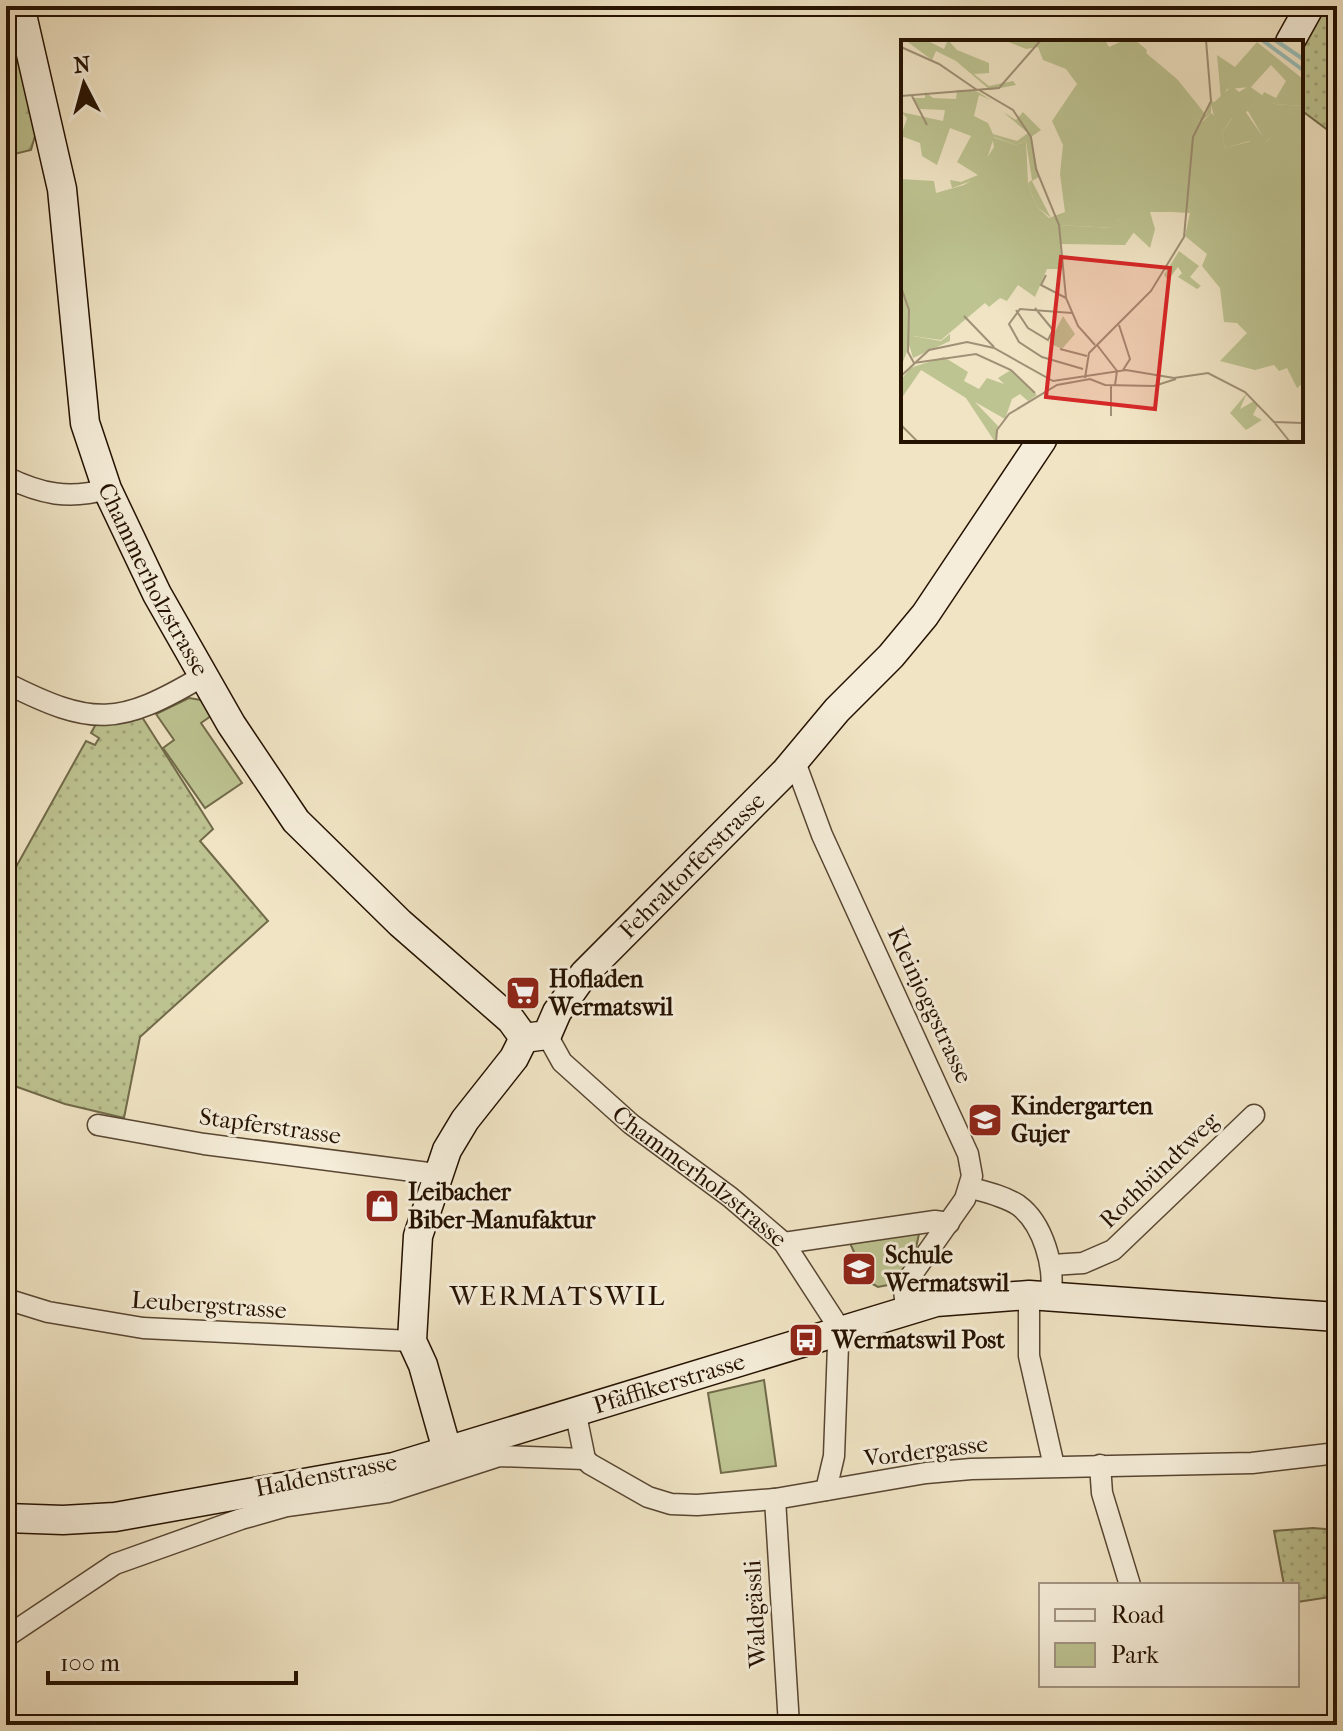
<svg xmlns="http://www.w3.org/2000/svg" width="1343" height="1731" viewBox="0 0 1343 1731" font-family="'IM FELL French Canon',serif">
	<style>
		.grass { fill: url(#grass-dots); stroke: #716a49; stroke-width: 2 }
		.forest { fill: url(#forest-firs); stroke: #716a49; stroke-width: 2 }
		.green { fill: #bdc391; stroke: #716a49; stroke-width: 2 }
		.lines { fill: none; stroke-linecap: round; stroke-linejoin: round }
		.street-casing { stroke: #584632; stroke-width: 23 }
		.secondary-casing { stroke: #251201; stroke-width: 31 }
		.street { stroke: #f5edd9; stroke-width: 20 }
		.secondary { stroke: #f5edd9; stroke-width: 28 }
		.labels { text-anchor: middle; dominant-baseline: central; stroke-width: 6; stroke-linejoin: round; paint-order: stroke }
		.street-label { font-size: 24px; fill: #251201; stroke: #f5edd9 }
		.poi-label { font-size: 24px; font-weight: bold; fill: #251201; stroke: #f5edd9; text-anchor: start }
		.quarter-label { font-size: 28px; letter-spacing: 2px; fill: #251201; stroke: #f5edd9 }
		.inset-river { fill: none; stroke: #9bbeb8; stroke-width: 4 }
		.inset-road { fill: none; stroke: #9f9076; stroke-width: 2 }
		.view { fill: #d62828; fill-opacity: 0.15; stroke: #d62828; stroke-width: 4 }
		.inset-edge { fill: none; stroke: #251201; stroke-width: 4 }
	</style>
	<defs>
		<pattern id="grass-dots" width="8" height="8" patternUnits="userSpaceOnUse" patternTransform="scale(2)"><rect width="8" height="8" fill="#bdc391"/><path d="M2 2h.1M6 6h.1" fill="none" stroke="#a2a67b" stroke-width="1.8" stroke-linecap="round"/></pattern>
		<pattern id="forest-firs" width="22" height="20" patternUnits="userSpaceOnUse" patternTransform="scale(2)"><rect width="22" height="20" fill="#bdc391"/><path d="M5 1l3.5 6h-7zM16 11l3.5 6h-7z" fill="#a2a67b"/></pattern>
	</defs>
	<rect width="100%" height="100%" fill="#f0e4c4"/>
	<filter id="stains"><feTurbulence type="fractalNoise" baseFrequency=".0025" numOctaves="4"/><feColorMatrix values="0 0 0 0 .2 0 0 0 0 .09 0 0 0 0 .02 0 0 0 .5 -.17"/></filter>
	<radialGradient id="worn" r=".72"><stop offset=".6" stop-color="#630" stop-opacity="0"/><stop offset="1" stop-color="#630" stop-opacity=".3"/></radialGradient>
	<g class="grass">
		<polygon points="1317,6 1337,6 1337,70 1328,82 1337,88 1337,137 1301,110 1301,42"/>
		<polygon points="142,717 213,829 200,841 268,921 140,1037 124,1118 65,1104 6,1083 6,984 13,940 6,911 6,885 86,741 95,745 99,738 91,733 96,724"/>
		<polygon points="1313,1528 1337,1530 1337,1596 1297,1602 1297,1585 1284,1585 1274,1531"/>
	</g>
	<polygon class="forest" points="6,6 20,6 43,107 31,150 6,156"/>
	<g class="green">
		<polygon points="189,698 201,700 211,716 201,723 242,783 205,808 163,748 174,740 156,714"/>
		<polygon points="916,1229 919,1234 914,1257 893,1284 878,1287 867,1281 849,1241"/>
		<polygon points="764,1380 776,1466 721,1473 708,1393"/>
	</g>
	<g class="lines">
		<g class="street-casing">
			<g id="street">
				<path d="M 6,477 C 41,494 69,500 107,489"/>
				<path d="M 6,683 C 93,727 119,726 203,676"/>
				<polyline points="795,762 822,835 968,1154 972,1176 965,1199 908,1280 904,1290 906,1308"/>
				<path id="s1" d="M 547,1035 L 562,1062 L 631,1124 L 730,1197 L 784,1243 L 834,1320 L 838,1345 L 834,1456 L 826,1490"/>
				<polyline points="98,1125 204,1144 436,1174"/>
				<path d="M 971,1188 C 986,1192 1004,1196 1018,1205 C 1043,1223 1056,1268 1050,1297"/>
				<polyline points="784,1243 935,1221 949,1223"/>
				<polyline points="1052,1265 1083,1263 1113,1250 1254,1115"/>
				<polyline points="1029,1295 1029,1356 1054,1466"/>
				<polyline points="6,1299 48,1312 143,1328 412,1341"/>
				<polyline points="575,1410 585,1459 590,1464 648,1497 671,1504 697,1505 775,1499 926,1473 971,1469 1252,1463 1337,1453"/>
				<polyline points="1100,1465 1102,1493 1130,1585"/>
				<polyline points="775,1499 789,1725"/>
				<polyline points="6,1637 115,1564 241,1519 287,1506 388,1492 499,1456 585,1459"/>
			</g>
		</g>
		<g class="secondary-casing">
			<g id="secondary">
				<path id="s2" d="M 20,6 L 62,189 L 85,423 L 107,489 L 157,594 L 231,724 L 296,821 L 400,923 L 511,1020 L 524,1038"/>
				<polyline points="1290,42 1310,6"/>
				<path id="s3" d="M 524,1038 L 547,1035 L 557,1012 L 584,974 L 786,771 L 837,710 L 891,656 L 925,615 L 1042,440"/>
				<polyline points="447,1450 423,1365 412,1341 418,1236 447,1150 465,1120 514,1058 524,1038"/>
				<path id="s4" d="M 6,1518 L 63,1520 L 115,1517 L 394,1467 L 936,1302 L 1029,1295 L 1337,1317"/>
			</g>
		</g>
		<use href="#street" class="street"/>
		<use href="#secondary" class="secondary"/>
	</g>
	<defs>
		<g id="supermarket-square" transform="scale(1.8)"><rect x="-9" y="-9" width="18" height="18" rx="4" fill="#8f2418" stroke="#f5edd9"/><path d="M-6-5.5h2.5l.6 2H6L4.5 2H-2.5L-4.4-4H-6ZM-1.5 3.2a1.3 1.3 0 1 0 .1 0ZM3 3.2a1.3 1.3 0 1 0 .1 0Z" fill="#fff"/></g>
		<g id="school-square" transform="scale(1.8)"><rect x="-9" y="-9" width="18" height="18" rx="4" fill="#8f2418" stroke="#f5edd9"/><path d="M0-5L7-2L0 1L-7-2ZM-4 1L0 2.5L4 1V4Q0 6-4 4Z" fill="#fff"/></g>
		<g id="shop-square" transform="scale(1.8)"><rect x="-9" y="-9" width="18" height="18" rx="4" fill="#8f2418" stroke="#f5edd9"/><path d="M-5-2.5h2.3a2.7 3.5 0 0 1 5.4 0H5L5.5 6h-11ZM-1.5-2.5h3a1.5 2.3 0 0 0-3 0Z" fill="#fff"/></g>
		<g id="bus-square" transform="scale(1.8)"><rect x="-9" y="-9" width="18" height="18" rx="4" fill="#8f2418" stroke="#f5edd9"/><path d="M-5-6H5V4H4V6H2V4H-2V6H-4V4H-5ZM-3.5-4V0h7V-4ZM-3.5 1.2v1.5H-2V1.2ZM2 1.2v1.5H3.5V1.2Z" fill="#fff"/></g>
	</defs>
	<g fill-rule="evenodd">
		<use href="#supermarket-square" x="523" y="993"/>
		<use href="#school-square" x="985" y="1120"/>
		<use href="#shop-square" x="382" y="1206"/>
		<use href="#school-square" x="859" y="1269"/>
		<use href="#bus-square" x="806" y="1340"/>
	</g>
	<g class="labels">
		<g class="street-label">
			<text stroke="none"><textPath href="#s2" startOffset="594">Chammerholzstrasse</textPath></text>
			<text stroke="none"><textPath href="#s3" startOffset="248">Fehraltorferstrasse</textPath></text>
			<text transform="translate(930 1005) rotate(65)">Kleinjoggstrasse</text>
			<text transform="translate(270 1126) rotate(8)">Stapferstrasse</text>
			<text transform="translate(1159 1170) rotate(-44)">Rothbündtweg</text>
			<text stroke="none"><textPath href="#s1" startOffset="210">Chammerholzstrasse</textPath></text>
			<text transform="translate(209 1305) rotate(4)">Leubergstrasse</text>
			<text stroke="none"><textPath href="#s4" startOffset="680">Pfäffikerstrasse</textPath></text>
			<text transform="translate(926 1451) rotate(-7)">Vordergasse</text>
			<text transform="translate(326 1475) rotate(-11)">Haldenstrasse</text>
			<text transform="translate(755 1614) rotate(-93)">Waldgässli</text>
		</g>
		<g class="poi-label">
			<text x="549" y="979">Hofladen<tspan x="549" dy="28">Wermatswil</tspan></text>
			<text x="1011" y="1106">Kindergarten<tspan x="1011" dy="28">Gujer</tspan></text>
			<text x="408" y="1192">Leibacher<tspan x="408" dy="28">Biber-Manufaktur</tspan></text>
			<text x="885" y="1255">Schule<tspan x="885" dy="28">Wermatswil</tspan></text>
			<text x="832" y="1340">Wermatswil Post</text>
		</g>
		<g class="quarter-label">
			<text x="558" y="1295">WERMATSWIL</text>
		</g>
	</g>
	<g transform="translate(901 40)">
		<rect width="402" height="402" fill="#f0e4c4"/>
		<path d="M 4,0 L 25,0 L 43,9 L 47,0 L 56,10 L 88,23 L 88,33 L 73,34 L 88,46 L 112,41 L 115,45 L 89,50 L 55,21 L 35,11 L 31,20 ZM 223,0 L 234,0 L 246,10 L 245,13 L 276,39 L 305,75 L 310,61 L 317,64 L 310,65 L 310,73 L 300,82 L 273,65 L 283,52 ZM 356,2 L 402,39 L 402,66 L 374,64 L 361,56 L 363,52 L 375,58 L 385,41 L 370,25 L 350,47 L 326,49 L 320,59 L 316,15 L 334,27 ZM 56,50 L 75,51 L 90,60 L 78,55 L 73,76 L 87,83 L 92,94 L 116,101 L 127,93 L 102,72 L 115,80 L 122,72 L 140,90 L 130,97 L 138,137 L 131,141 L 150,178 L 135,166 L 127,143 L 131,140 L 125,101 L 115,105 L 93,97 L 85,122 L 91,129 L 81,137 L 51,148 L 49,140 L 60,142 L 77,135 L 56,122 L 70,96 L 49,88 L 36,125 L 21,116 L 19,103 L 0,96 L 6,78 L 0,72 L 42,81 L 44,70 L 19,69 L 12,58 L 24,58 L 24,52 L 32,58 L 55,59 ZM 344,71 L 362,97 L 370,97 L 363,104 L 348,101 L 324,108 L 321,93 L 334,74 ZM 218,179 L 233,192 L 224,205 L 160,204 L 158,185 L 211,188 ZM 278,211 L 298,226 L 289,237 L 300,246 L 296,249 L 277,237 L 281,233 L 277,227 L 267,240 L 263,235 ZM 162,276 L 174,294 L 161,309 L 148,303 ZM 49,294 L 49,301 L 12,318 L 7,301 L 12,296 L 40,301 ZM 43,317 L 67,332 L 63,341 L 78,349 L 86,338 L 103,344 L 97,338 L 110,330 L 136,355 L 127,361 L 119,354 L 111,359 L 104,379 L 74,362 L 98,387 L 94,402 L 65,358 L 20,330 L 0,359 L 0,340 L 9,328 ZM 346,353 L 339,369 L 353,361 L 357,365 L 352,375 L 361,380 L 345,390 L 329,373 Z" fill="#bdc391"/>
		<path d="M 103,0 L 204,0 L 208,7 L 223,0 L 274,41 L 284,53 L 274,65 L 300,82 L 313,76 L 310,65 L 331,46 L 338,52 L 348,46 L 374,64 L 402,66 L 402,343 L 396,348 L 386,328 L 378,331 L 373,325 L 354,330 L 319,321 L 346,293 L 336,283 L 323,282 L 319,248 L 301,226 L 306,214 L 284,196 L 289,173 L 271,172 L 249,172 L 254,189 L 249,208 L 218,179 L 212,188 L 158,185 L 161,229 L 146,229 L 134,257 L 117,245 L 106,261 L 99,258 L 88,267 L 84,263 L 40,300 L 12,296 L 0,327 L 0,139 L 33,141 L 35,153 L 63,145 L 90,129 L 84,121 L 93,107 L 91,97 L 115,105 L 125,101 L 127,143 L 135,166 L 148,178 L 164,172 L 159,134 L 162,105 L 151,81 L 176,44 L 165,29 L 142,20 L 137,7 L 125,9 ZM 347,71 L 362,97 L 370,97 L 364,103 L 358,99 L 324,108 L 321,93 L 330,79 Z" fill="#bdc391" fill-rule="evenodd"/>
		<path d="M 310,73 L 317,79 L 312,111 L 305,123 L 295,124 L 296,88 Z" fill="#bdc391"/>
		<path class="inset-river" d="M 361,0 L 402,30M 374,0 L 402,19"/>
		<path class="inset-road" d="M 0,7 L 38,24 L 76,50M 78,50 L 112,70 L 130,97 L 135,129 L 158,185 L 165,258 L 177,286 L 194,305M 0,56 L 98,48 L 140,0M 11,56 L 26,85M 145,235 L 140,245 L 165,258M 0,247 L 8,270 L 7,312 L 13,323 L 75,314 L 110,330 L 134,353M 115,270 L 127,288 L 147,300 L 152,290 L 134,268M 171,273 L 119,269 L 108,284 L 118,302 L 141,317 L 182,329M 63,276 L 93,307M 218,285 L 229,319 L 222,330M 196,305 L 216,331 L 214,345M 159,309 L 186,316M 0,336 L 28,310 L 66,302 L 93,308 L 152,341 L 225,330 L 273,338 L 307,333 L 344,352 L 373,382 L 402,383M 184,338 L 188,313 L 250,251 L 283,197 L 292,97 L 310,61 L 305,0M 210,345 L 210,376M 373,382 L 389,402M 0,385 L 17,402M 95,402 L 96,390 L 108,374 L 156,345 L 189,339 L 204,345 L 253,346 L 275,339"/>
		<path class="view" d="M 160,217 L 269,228 L 254,369 L 145,357 Z"/>
		<rect width="402" height="402" class="inset-edge"/>
	</g>
	<rect width="1343" height="1731" fill="none" stroke="#f0e4c4" stroke-width="32"/>
	<rect x="8" y="8" width="1327" height="1715" fill="none" stroke="#251201" stroke-width="4"/>
	<rect x="16" y="16" width="1311" height="1699" fill="none" stroke="#251201" stroke-width="2"/>
	<rect x="1039" y="1583" width="260" height="104" fill="#f5edd9" stroke="#a29583" stroke-width="2"/>
	<rect x="1055" y="1609" width="40" height="12" fill="#f5edd9" stroke="#a29583" stroke-width="2"/>
	<text x="1111" y="1623" font-size="24" fill="#251201">Road</text>
	<rect x="1055" y="1643" width="40" height="24" fill="#bdc391" stroke="#a29583" stroke-width="2"/>
	<text x="1111" y="1663" font-size="24" fill="#251201">Park</text>
	<g transform="translate(84 84) rotate(354)" stroke="#f5edd9" stroke-width="6" paint-order="stroke">
	<path d="M0-6L14 30L0 20L-14 30Z" fill="#251201"/>
	<text y="-12" font-size="22" font-weight="bold" text-anchor="middle" fill="#251201">N</text>
	</g>
	<path d="M48 1671v12h248v-12" fill="none" stroke="#251201" stroke-width="4"/>
	<text x="60" y="1671" font-size="24" fill="#251201" stroke="#f5edd9" stroke-width="6" paint-order="stroke">100 m</text>
	<rect width="100%" height="100%" filter="url(#stains)"/>
	<rect width="100%" height="100%" fill="url(#worn)"/>
</svg>
